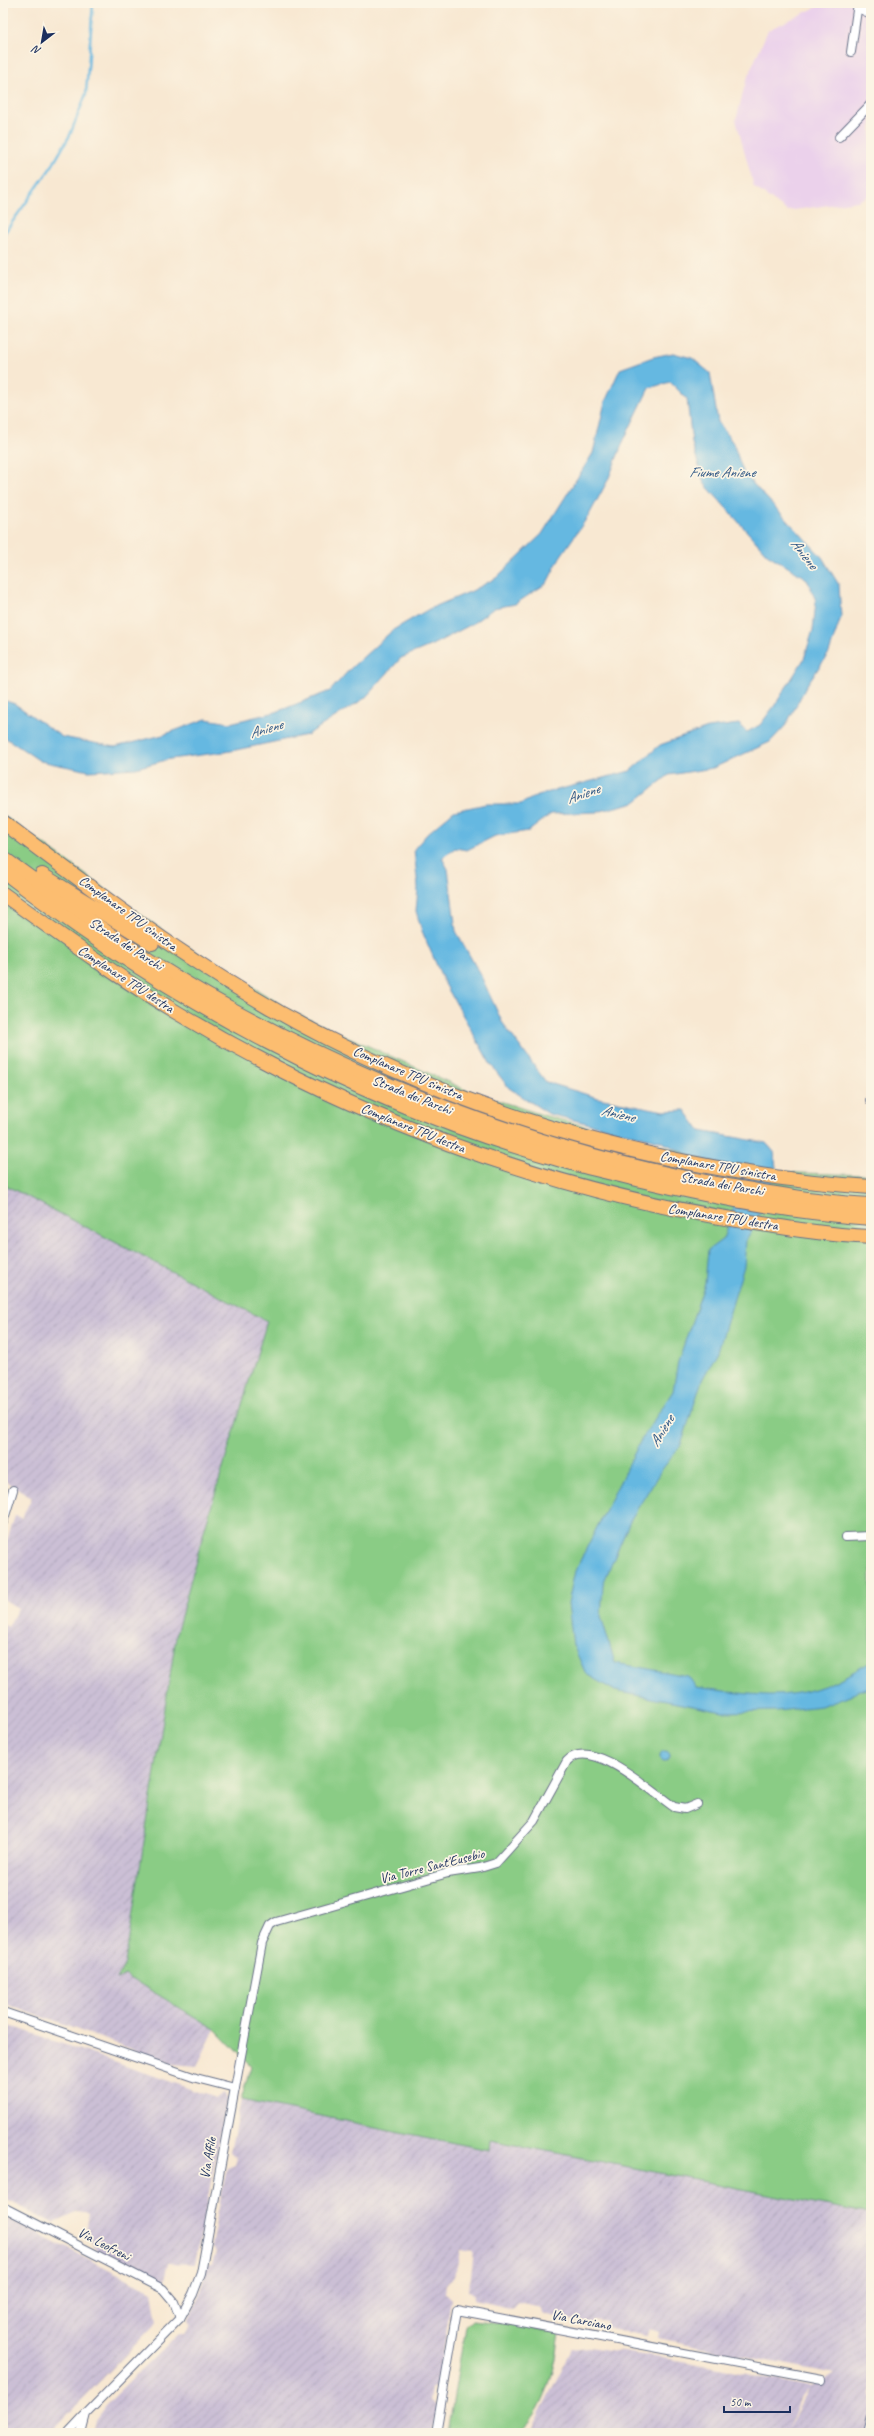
<svg xmlns="http://www.w3.org/2000/svg" width="874" height="2436" viewBox="0 0 874 2436" font-family="Caveat,sans-serif">
	<style>
		.built { fill: #ebd1eb }
		.industrial { fill: url(#industrial-furrows) }
		.grass { fill: #8acc85; stroke: #527e72 }
		.water { fill: #65b8e1; stroke: #4074a0 }
		.lines { fill: none; stroke-linecap: round; stroke-linejoin: round }
		.stream { stroke: #65b8e1; stroke-width: 2.5 }
		.street-casing { stroke: #687087; stroke-width: 10 }
		.highway-casing { stroke: #687087; stroke-width: 16 }
		.street { stroke: #fff; stroke-width: 8 }
		.highway { stroke: #fcbd6f; stroke-width: 14 }
		.labels { text-anchor: middle; dominant-baseline: central; stroke-width: 3.5; stroke-linejoin: round; paint-order: stroke }
		.street-label { font-size: 14px; fill: #1b2f5e; stroke: #fcf5e5 }
		.water-label { font-size: 15px; font-style: italic; fill: #315885; stroke: #fcf5e5 }
	</style>
	<defs>
		<pattern id="industrial-furrows" width="10" height="10" patternUnits="userSpaceOnUse"><rect width="10" height="10" fill="#cbbfd5"/><path d="M-1 1l2-2M0 10L10 0M9 11l2-2" fill="none" stroke="#aea4b9"/></pattern>
	</defs>
	<rect width="100%" height="100%" fill="#fcf5e5"/>
	<filter id="ink" filterUnits="userSpaceOnUse"><feTurbulence type="fractalNoise" baseFrequency=".025" numOctaves="2"/><feDisplacementMap in="SourceGraphic" scale="8" xChannelSelector="R" yChannelSelector="G"/><feConvolveMatrix kernelMatrix="1 2 1 2 8 2 1 2 1" color-interpolation-filters="sRGB"/></filter>
	<filter id="wash" filterUnits="userSpaceOnUse"><feTurbulence type="fractalNoise" baseFrequency=".012" numOctaves="4" result="noise"/><feDisplacementMap in="SourceGraphic" scale="16" xChannelSelector="R" yChannelSelector="G"/><feGaussianBlur stdDeviation="0.9" result="paint"/><feColorMatrix in="noise" values="0 0 0 0 0 0 0 0 0 0 0 0 0 0 0 0 0 1.4 0 .05"/><feComposite in="paint" operator="in"/></filter>
	<g filter="url(#wash)">
		<rect width="100%" height="100%" fill="#f8e8d2"/>
		<polygon class="built" points="825,3 871,3 871,194 858,201 787,211 754,187 736,120 746,81 768,30"/>
		<g class="industrial">
			<polygon points="3,1180 267,1321 204,1531 177,1631 125,1963 117,1979 125,1975 215,2029 197,2066 173,2064 3,2003 3,1624 8,1627 18,1608 3,1599 3,1553 15,1516 22,1518 32,1497 3,1480"/>
			<polygon points="3,2023 216,2098 224,2093 227,2099 195,2264 168,2263 163,2284 96,2250 86,2232 89,2214 79,2212 53,2223 3,2198"/>
			<polygon points="241,2100 488,2150 490,2140 871,2214 871,2433 786,2433 808,2390 801,2398 786,2433 528,2433 531,2430 572,2349 589,2347 688,2362 810,2387 835,2374 658,2339 659,2331 650,2328 647,2336 605,2328 606,2322 594,2320 592,2324 542,2314 541,2308 519,2303 514,2309 475,2300 476,2294 468,2292 473,2252 460,2250 455,2277 446,2284 445,2293 451,2299 438,2387 431,2388 429,2401 438,2408 433,2433 92,2433 95,2420 106,2405 178,2334 185,2334 191,2324 189,2319 199,2296 207,2265 212,2265 216,2252 211,2246 227,2168 235,2165 237,2157 230,2152"/>
			<polygon points="3,2216 152,2291 157,2322 50,2433 3,2433"/>
		</g>
		<g class="grass">
			<polygon points="3,815 169,935 293,1012 468,1091 546,1116 728,1164 797,1173 871,1175 871,2214 490,2140 489,2150 241,2100 251,2066 215,2029 125,1975 117,1979 125,1963 177,1631 204,1531 267,1321 3,1184"/>
			<path d="M 472,2320 L 511,2324 L 560,2334 C 555,2368 546,2411 518,2433 L 448,2433 L 465,2327 Z"/>
		</g>
		<g class="water">
			<path d="M 673,353 L 692,358 L 710,373 L 718,422 L 733,443 L 744,474 L 822,557 L 839,585 L 841,617 L 829,653 L 808,683 L 786,725 L 770,742 L 713,768 L 669,775 L 635,802 L 597,812 L 551,814 L 529,831 L 495,836 L 467,850 L 455,848 L 442,858 L 448,869 L 456,931 L 481,976 L 502,1022 L 546,1082 L 598,1098 L 664,1111 L 685,1110 L 700,1131 L 766,1143 L 774,1152 L 776,1168 L 756,1223 L 746,1240 L 744,1266 L 718,1351 L 702,1380 L 681,1445 L 660,1472 L 631,1519 L 603,1584 L 601,1616 L 615,1663 L 688,1676 L 696,1687 C 739,1693 782,1702 824,1686 C 840,1680 856,1670 871,1662 L 871,1687 L 821,1706 L 777,1711 L 723,1712 L 615,1691 L 586,1674 L 573,1645 L 568,1603 L 575,1571 L 641,1440 L 673,1391 L 678,1362 L 705,1283 L 708,1250 L 723,1239 L 746,1172 L 689,1155 L 660,1141 L 549,1114 L 509,1088 L 491,1065 L 444,982 L 422,931 L 416,911 L 418,888 L 414,849 L 428,833 L 454,811 L 486,804 L 521,804 L 538,795 L 630,771 L 660,745 L 708,728 L 739,724 L 747,732 L 760,725 L 775,705 L 804,659 L 813,630 L 816,601 L 807,579 L 767,554 L 704,483 L 692,443 L 687,399 L 670,382 L 649,388 L 623,442 L 608,480 L 589,515 L 560,557 L 547,583 L 515,604 L 494,608 L 472,624 L 432,645 L 401,658 L 365,698 L 307,735 L 231,751 L 170,759 L 136,768 L 89,771 L 40,761 L 3,736 L 3,700 L 15,704 L 62,737 L 115,747 L 163,735 L 206,719 L 230,723 L 276,712 L 330,691 L 351,668 L 393,630 L 429,609 L 472,591 L 496,578 L 542,534 L 593,453 L 605,402 L 620,369 L 653,357 Z"/>
			<circle cx="665" cy="1756" r="5"/>
		</g>
		<g class="lines">
			<polyline class="stream" points="3,235 52,166 70,135 86,94 93,3"/>
		</g>
	</g>
	<g filter="url(#ink)">
		<g class="lines">
			<g class="street-casing">
				<g id="street">
					<polyline points="858,8 871,14"/>
					<polyline points="851,52 858,3"/>
					<polyline points="839,137 871,104"/>
					<polyline points="870,1100 871,1100"/>
					<polyline points="3,1522 13,1490"/>
					<polyline points="846,1537 871,1536"/>
					<polyline points="3,2012 196,2078 235,2088 201,2273 193,2294 180,2318 86,2414 81,2433"/>
					<path d="M 235,2088 L 262,1943 L 270,1926 L 276,1922 L 448,1873 L 480,1868 L 496,1863 L 534,1821 L 567,1761 C 592,1736 651,1791 674,1807 L 685,1809 L 697,1804"/>
					<polyline points="3,2207 163,2289 174,2302 180,2318"/>
					<polyline points="68,2433 84,2416"/>
					<polyline points="436,2433 457,2310 822,2379"/>
					<polyline points="867,2433 871,2417"/>
				</g>
			</g>
			<g class="highway-casing">
				<g id="highway">
					<path d="M 3,822 C 84,883 164,944 251,996 C 436,1107 656,1172 871,1187"/>
					<path d="M 3,858 C 77,912 152,967 233,1010 C 392,1096 560,1158 739,1188 C 783,1195 827,1203 871,1205"/>
					<path d="M 3,871 C 168,999 357,1102 558,1159 C 585,1167 613,1173 641,1180 C 716,1198 794,1212 871,1218"/>
					<polyline points="42,875 152,943"/>
					<path d="M 3,894 C 60,935 116,976 176,1012 C 349,1116 544,1190 744,1221 C 786,1228 828,1235 871,1237"/>
				</g>
			</g>
			<use href="#street" class="street"/>
			<use href="#highway" class="highway"/>
		</g>
	</g>
	<g class="labels">
		<g class="street-label">
			<text transform="translate(128 913) rotate(36)">Complanare TPU sinistra</text>
			<text transform="translate(126 944) rotate(33)">Strada dei Parchi</text>
			<text transform="translate(126 979) rotate(33)">Complanare TPU destra</text>
			<text transform="translate(408 1073) rotate(23)">Complanare TPU sinistra</text>
			<text transform="translate(412 1095) rotate(22)">Strada dei Parchi</text>
			<text transform="translate(413 1128) rotate(22)">Complanare TPU destra</text>
			<text transform="translate(718 1166) rotate(10)">Complanare TPU sinistra</text>
			<text transform="translate(722 1184) rotate(10)">Strada dei Parchi</text>
			<text transform="translate(723 1217) rotate(9)">Complanare TPU destra</text>
			<text transform="translate(432 1866) rotate(-14)">Via Torre Sant'Eusebio</text>
			<text transform="translate(208 2158) rotate(-80)">Via Affile</text>
			<text transform="translate(104 2244) rotate(27)">Via Leofreni</text>
			<text transform="translate(581 2320) rotate(11)">Via Carciano</text>
		</g>
		<g class="water-label">
			<text x="722" y="472">Fiume Aniene</text>
			<text transform="translate(804 554) rotate(52)">Aniene</text>
			<text transform="translate(266 729) rotate(-16)">Aniene</text>
			<text transform="translate(583 794) rotate(-19)">Aniene</text>
			<text transform="translate(618 1114) rotate(13)">Aniene</text>
			<text transform="translate(662 1431) rotate(-59)">Aniene</text>
		</g>
	</g>
	<rect width="874" height="2436" fill="none" stroke="#fcf5e5" stroke-width="16"/>
	<g transform="translate(42 42) rotate(211)" stroke="#fcf5e5" stroke-width="3" paint-order="stroke">
	<path d="M0-3L7 15L0 10L-7 15Z" fill="#1b2f5e"/>
	<text y="-6" font-size="11" font-weight="bold" text-anchor="middle" fill="#1b2f5e">N</text>
	</g>
	<path d="M724 2406v6h66v-6" fill="none" stroke="#1b2f5e" stroke-width="2"/>
	<text x="730" y="2406" font-size="12" fill="#1b2f5e" stroke="#fcf5e5" stroke-width="3" paint-order="stroke">50 m</text>
</svg>
